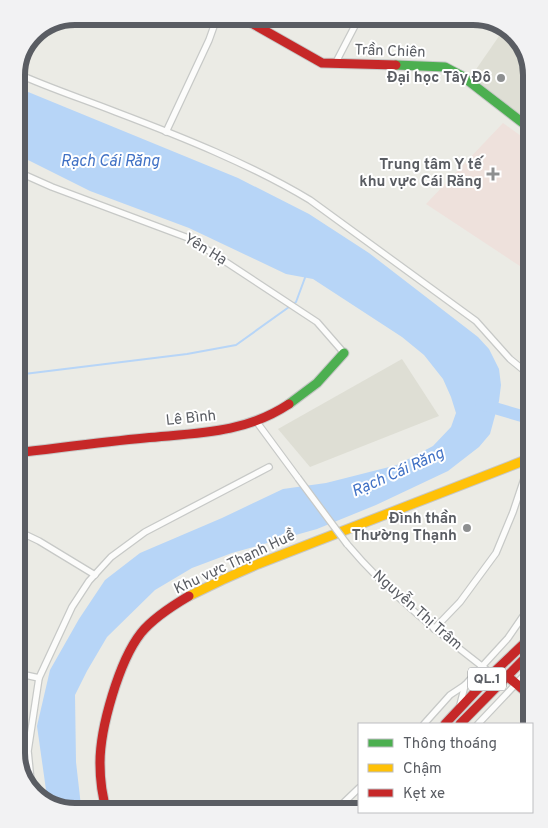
<svg xmlns="http://www.w3.org/2000/svg" width="548" height="828" viewBox="0 0 548 828" font-family="Overpass,sans-serif">
	<style>
		.education { fill: #deded4 }
		.medical { fill: #eee1dc }
		.water { fill: #b7d5f7 }
		.lines { fill: none; stroke-linecap: round; stroke-linejoin: round }
		.stream { stroke: #b7d5f7; stroke-width: 2 }
		.river { stroke: #b7d5f7; stroke-width: 12 }
		.street-casing { stroke: #c7c9c7; stroke-width: 8 }
		.fast-casing { stroke: #c6c7c6; stroke-width: 11 }
		.slow-casing { stroke: #c6c7c6; stroke-width: 11 }
		.jam-casing { stroke: #c6c7c6; stroke-width: 11 }
		.street { stroke: #fcfcfb; stroke-width: 5.5 }
		.fast { stroke: #4caf50; stroke-width: 9 }
		.slow { stroke: #ffc107; stroke-width: 9 }
		.jam { stroke: #c62828; stroke-width: 9 }
		.street-bridge-casing { stroke: #c7c9c7; stroke-width: 8; stroke-linecap: butt }
		.street-bridge { stroke: #fcfcfb; stroke-width: 5.5 }
		.poi-dot { fill: #8d8f90; stroke: #fff; stroke-width: 2 }
		.labels { text-anchor: middle; dominant-baseline: central; stroke-width: 4; stroke-linejoin: round; paint-order: stroke }
		.shield { fill: #fff; stroke: #8c8e92; stroke-width: 1 }
		.shield-label { font-size: 14px; font-weight: bold; fill: #5a5d63 }
		.street-label { font-size: 15px; fill: #5a5d63; stroke: #fff }
		.poi-label { font-size: 15px; font-weight: bold; fill: #5a5d63; stroke: #fff; text-anchor: end }
		.water-label { font-size: 16px; font-style: italic; fill: #4071c5; stroke: #fff }
		.rim { fill: none; stroke: #5a5d63; stroke-width: 6 }
	</style>
	<rect width="100%" height="100%" fill="#ebebe5"/>
	<g class="education">
		<polygon points="506,26 524,46 532,75 532,130 468,81"/>
		<polygon points="402,359 439,416 310,467 278,429"/>
	</g>
	<polygon class="medical" points="503,123 532,144 532,274 426,204"/>
	<polygon class="water" points="16,87 238,178 309,214 369,253 478,337 489,349 499,369 501,385 499,401 490,434 479,447 448,471 376,505 317,529 232,553 192,568 155,590 107,637 87,671 75,695 76,762 81,806 83,812 71,812 48,804 37,726 50,670 79,619 105,580 140,553 222,518 283,489 326,483 397,465 433,446 451,427 456,413 451,397 443,379 424,355 402,337 313,279 286,274 189,228 90,191 16,154"/>
	<g class="lines">
		<polyline class="stream" points="16,375 187,354 236,345 296,302 306,275"/>
		<polyline class="river" points="481,404 532,419"/>
		<g class="street-casing">
			<g id="street">
				<polyline points="335,64 360,16"/>
				<path d="M 16,73 C 49,88 83,99 116,112 C 182,137 250,164 310,200 L 476,321 L 510,359 L 532,377"/>
				<polyline points="166,132 209,40 214,26"/>
				<polyline points="16,171 52,187 191,239 317,322 344,353"/>
				<polyline points="256,421 298,478"/>
				<polyline points="16,530 39,541 95,575"/>
				<path d="M 347,544 C 389,594 440,634 492,674"/>
				<polyline points="434,629 460,602 496,553 513,512 531,458"/>
				<polyline points="16,673 39,678"/>
				<polyline points="460,705 465,685"/>
				<polyline points="424,724 450,695 465,685 508,638 532,603"/>
				<polyline points="478,724 532,667"/>
				<polyline points="32,791 28,751 39,678 72,607 89,581 111,557 145,532 269,467"/>
				<polyline points="334,812 359,788"/>
			</g>
		</g>
		<g class="fast-casing">
			<g id="fast">
				<polyline points="396,65 445,67 462,76 532,130"/>
				<polyline points="289,404 317,383 344,353"/>
				<polyline points="359,811 359,812"/>
			</g>
		</g>
		<g class="slow-casing">
			<polyline id="slow" points="189,596 222,580 258,564 523,461 532,459"/>
		</g>
		<g class="jam-casing">
			<g id="jam">
				<polyline points="239,16 322,63 396,65"/>
				<path d="M 16,453 C 59,448 102,442 145,438 C 196,433 244,434 289,404"/>
				<polyline points="507,676 532,697"/>
				<polyline points="445,724 492,674 532,636"/>
				<polyline points="460,724 532,651"/>
				<path d="M 107,812 C 102,796 100,780 100,763 C 100,728 119,661 141,633 C 153,618 172,606 189,596"/>
			</g>
		</g>
		<use href="#street" class="street"/>
		<use href="#fast" class="fast"/>
		<use href="#slow" class="slow"/>
		<use href="#jam" class="jam"/>
		<g class="street-bridge-casing">
			<polyline id="street-bridge" points="298,478 347,544"/>
		</g>
		<use href="#street-bridge" class="street-bridge"/>
	</g>
	<g class="poi-dot">
		<circle cx="501" cy="78" r="5"/>
		<path d="M490.5 166.5h5v5h5v5h-5v5h-5v-5h-5v-5h5z"/>
		<circle cx="467" cy="528" r="5"/>
	</g>
	<g class="labels">
		<rect class="shield" x="468" y="667.5" width="38" height="23" rx="4"/>
		<g class="shield-label">
			<text x="487" y="679">QL.1</text>
		</g>
		<g class="street-label">
			<text transform="translate(390 52) rotate(2)">Trần Chiên</text>
			<text transform="translate(205 250) rotate(31)">Yên Hạ</text>
			<text transform="translate(191 419) rotate(-6)">Lê Bình</text>
			<text transform="translate(235 563) rotate(-25)">Khu vực Thạnh Huề</text>
			<text transform="translate(417 611) rotate(41)">Nguyễn Thị Trâm</text>
		</g>
		<g class="poi-label">
			<text x="491" y="78">Đại học Tây Đô</text>
			<text x="482" y="165">Trung tâm Y tế<tspan x="482" dy="17">khu vực Cái Răng</tspan></text>
			<text x="457" y="519">Đình thần<tspan x="457" dy="17">Thường Thạnh</tspan></text>
		</g>
		<g class="water-label">
			<text x="110" y="162">Rạch Cái Răng</text>
			<text transform="translate(398 473) rotate(-24)">Rạch Cái Răng</text>
		</g>
	</g>
	<path d="M0 0H548V828H0ZM75 25H473A50 50 0 0 1 523 75V753A50 50 0 0 1 473 803H75A50 50 0 0 1 25 753V75A50 50 0 0 1 75 25Z" fill="#f2f2f3" fill-rule="evenodd"/>
	<path class="rim" d="M75 25H473A50 50 0 0 1 523 75V753A50 50 0 0 1 473 803H75A50 50 0 0 1 25 753V75A50 50 0 0 1 75 25Z"/>
	<rect x="358" y="723" width="175" height="90" fill="#ffffff" stroke="#bdbec1"/>
	<rect x="368" y="739" width="25" height="8" fill="#4caf50" stroke="#bdbec1"/>
	<text x="403" y="748" font-size="15" fill="#5a5d63">Thông thoáng</text>
	<rect x="368" y="764" width="25" height="8" fill="#ffc107" stroke="#bdbec1"/>
	<text x="403" y="773" font-size="15" fill="#5a5d63">Chậm</text>
	<rect x="368" y="789" width="25" height="8" fill="#c62828" stroke="#bdbec1"/>
	<text x="403" y="798" font-size="15" fill="#5a5d63">Kẹt xe</text>
</svg>
